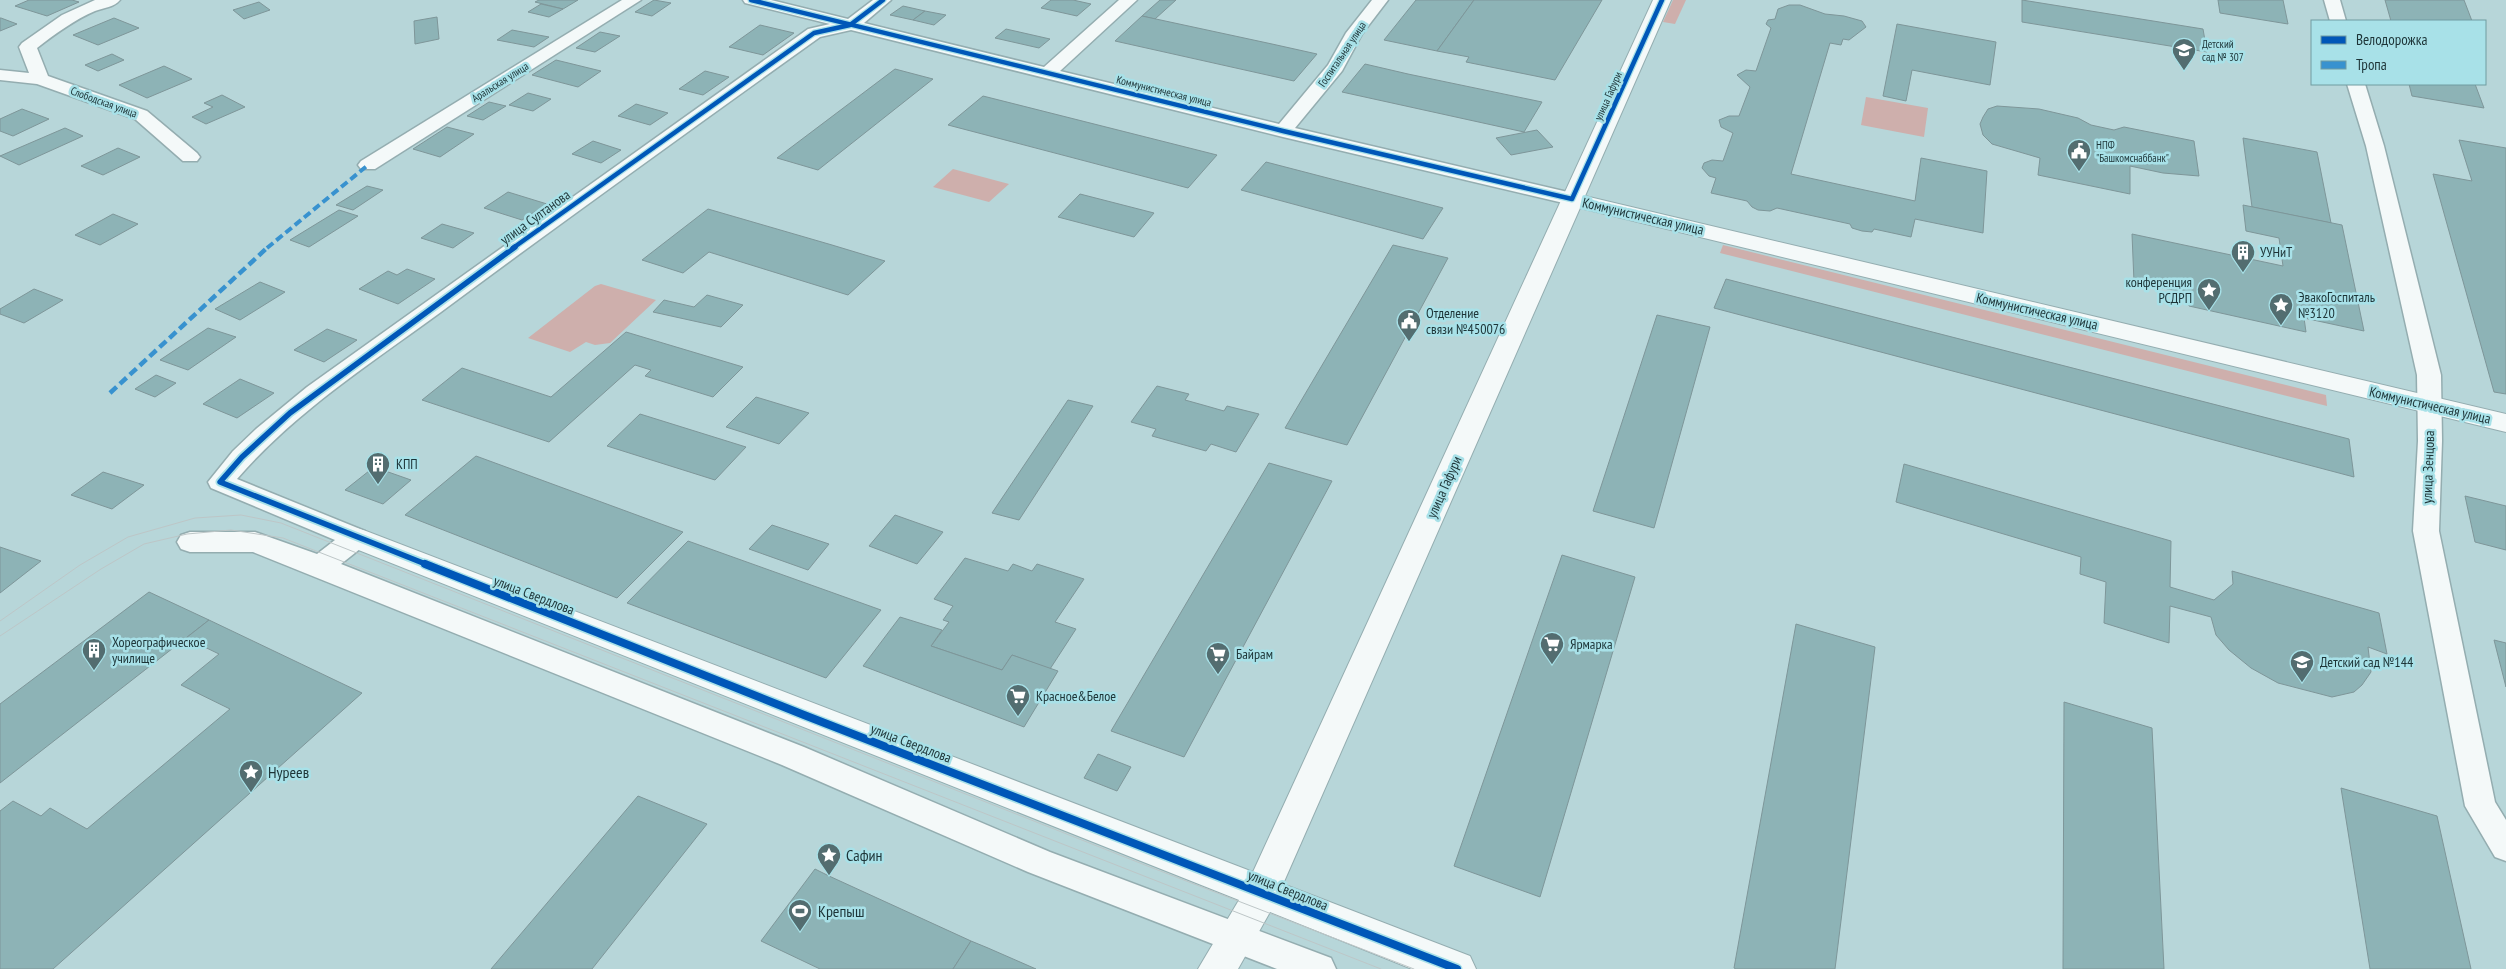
<svg xmlns="http://www.w3.org/2000/svg" width="2506" height="969" viewBox="0 0 2506 969" font-family="'PT Sans Narrow',sans-serif">
	<style>
		.green { fill: #ceafac }
		.building { fill: #8db3b6; stroke: #7e9699 }
		.lines { fill: none; stroke-linecap: round; stroke-linejoin: round }
		.street-casing { stroke: #94adb0; stroke-width: 3 }
		.secondary-casing { stroke: #94adb0; stroke-width: 2 }
		.street { fill: #f4f9f9; fill-rule: evenodd }
		.secondary { fill: #f4f9f9; fill-rule: evenodd }
		.tram { stroke: #bdc6c7; stroke-width: 1 }
		.quiet-far1 { stroke: #3892cf; stroke-width: 4; stroke-dasharray: 8 4; stroke-linecap: butt }
		.quiet { stroke: #3892cf; stroke-width: 4.5; stroke-dasharray: 9 4.5; stroke-linecap: butt }
		.cycleway-far2-casing { stroke: #a8e1e8; stroke-width: 7 }
		.cycleway-far1-casing { stroke: #a8e1e8; stroke-width: 9 }
		.cycleway-casing { stroke: #a8e1e8; stroke-width: 11 }
		.cycleway-far2 { stroke: #0057b8; stroke-width: 4.5 }
		.cycleway-far1 { stroke: #0057b8; stroke-width: 5.5 }
		.cycleway { stroke: #0057b8; stroke-width: 8 }
		.labels { text-anchor: middle; dominant-baseline: central; stroke-width: 5; stroke-linejoin: round; paint-order: stroke }
		.far-poi-label { font-size: 11px; fill: #1d3437; stroke: #a8e1e8; text-anchor: start }
		.far-street-label { font-size: 11px; fill: #1d3437; stroke: #a8e1e8 }
		.street-label { font-size: 14px; fill: #1d3437; stroke: #a8e1e8 }
		.poi-label { font-size: 14px; fill: #1d3437; stroke: #a8e1e8; text-anchor: start }
		.near-poi-label { font-size: 16px; fill: #1d3437; stroke: #a8e1e8; text-anchor: start }
	</style>
	<rect width="100%" height="100%" fill="#b7d6d9"/>
	<g class="green">
		<polygon points="1673,0 1686,0 1675,24 1663,22"/>
		<polygon points="1866,97 1928,108 1924,137 1861,125"/>
		<polygon points="953,169 1009,184 989,202 933,187"/>
		<polygon points="1723,245 2326,395 2327,406 1720,253"/>
		<polygon points="601,284 656,300 610,343 595,345 586,342 570,352 528,338 595,286"/>
	</g>
	<g class="building">
		<polygon points="29,0 72,0 79,2 47,16 15,6"/>
		<polygon points="539,0 578,0 563,9 535,2"/>
		<polygon points="654,0 671,3 652,16 635,12"/>
		<polygon points="1051,0 1073,0 1091,4 1077,16 1041,8"/>
		<polygon points="1160,0 1176,0 1155,19 1142,16"/>
		<polygon points="1416,0 1474,0 1437,51 1384,40"/>
		<polygon points="1474,0 1602,0 1555,80 1466,62 1469,57 1437,51"/>
		<polygon points="2022,0 2203,29 2207,52 2022,22"/>
		<polygon points="2218,0 2283,0 2288,24 2220,13"/>
		<polygon points="2385,0 2464,0 2472,21 2391,21"/>
		<polygon points="259,2 270,10 244,19 233,10"/>
		<polygon points="541,4 563,9 549,17 528,12"/>
		<polygon points="1789,5 1800,5 1825,14 1844,16 1862,21 1866,27 1849,40 1843,39 1841,45 1830,43 1791,174 1915,201 1921,158 1987,171 1983,233 1915,219 1911,237 1874,229 1872,232 1862,231 1852,228 1850,224 1777,208 1770,211 1758,210 1752,207 1747,201 1711,193 1716,178 1709,176 1702,168 1704,163 1712,160 1723,161 1733,133 1721,127 1719,120 1729,116 1739,116 1750,87 1737,75 1746,70 1756,71 1771,28 1766,24 1768,20 1775,19 1778,9"/>
		<polygon points="903,6 925,11 913,20 890,15"/>
		<polygon points="925,11 946,15 934,25 913,20"/>
		<polygon points="1142,16 1272,44 1317,54 1294,81 1115,41"/>
		<polygon points="437,17 439,39 415,44 414,21"/>
		<polygon points="0,18 1,18 17,24 0,31"/>
		<polygon points="114,18 139,28 98,45 73,35"/>
		<polygon points="1897,24 1996,42 1990,85 1912,70 1906,101 1883,96"/>
		<polygon points="760,25 794,33 763,55 729,47"/>
		<polygon points="1006,29 1050,39 1039,48 995,38"/>
		<polygon points="512,30 549,37 534,47 497,40"/>
		<polygon points="600,32 620,36 595,52 576,48"/>
		<polygon points="112,54 124,60 98,71 85,65"/>
		<polygon points="556,60 601,71 578,87 532,75"/>
		<polygon points="1365,64 1408,74 1542,102 1524,132 1342,92"/>
		<polygon points="164,66 192,79 147,98 119,85"/>
		<polygon points="895,69 933,79 818,170 777,158"/>
		<polygon points="705,71 729,77 703,95 679,89"/>
		<polygon points="2409,84 2475,84 2484,108 2412,96"/>
		<polygon points="528,93 551,99 533,111 509,105"/>
		<polygon points="222,95 245,107 206,124 192,117 213,107 204,103"/>
		<polygon points="983,96 1217,155 1188,188 948,125"/>
		<polygon points="489,102 506,106 483,120 467,116"/>
		<polygon points="636,104 668,113 650,125 618,116"/>
		<polygon points="1997,106 2039,109 2078,118 2091,125 2114,130 2124,127 2194,141 2199,176 2163,173 2130,166 2130,194 2038,175 2040,158 1992,144 1983,135 1980,124 1983,117 1988,109"/>
		<polygon points="22,109 49,119 13,136 0,131 0,119"/>
		<polygon points="447,127 474,134 440,157 413,149"/>
		<polygon points="65,128 83,136 19,165 0,156"/>
		<polygon points="1537,130 1553,147 1511,155 1496,138"/>
		<polygon points="2243,138 2317,152 2331,223 2252,207"/>
		<polygon points="2459,140 2506,148 2506,394 2494,392 2433,174 2472,181"/>
		<polygon points="593,141 621,150 601,163 572,154"/>
		<polygon points="118,148 140,157 103,175 81,166"/>
		<polygon points="1266,162 1443,208 1423,239 1241,190"/>
		<polygon points="367,186 383,190 353,210 336,205"/>
		<polygon points="508,192 547,204 522,220 484,208"/>
		<polygon points="1080,194 1154,213 1134,237 1058,217"/>
		<polygon points="2243,205 2342,225 2364,331 2304,318 2306,332 2189,306 2188,293 2134,282 2132,234 2283,266 2279,238 2246,231"/>
		<polygon points="708,209 832,245 885,261 848,295 709,252 683,273 642,260"/>
		<polygon points="339,210 358,216 309,247 290,240"/>
		<polygon points="113,214 138,224 100,245 75,235"/>
		<polygon points="442,224 474,233 453,248 421,238"/>
		<polygon points="1393,245 1448,258 1347,445 1285,428"/>
		<polygon points="407,269 435,279 398,304 359,289 388,271 397,275"/>
		<polygon points="1726,279 2349,439 2354,477 1714,308"/>
		<polygon points="260,282 285,292 240,320 215,309"/>
		<polygon points="34,289 63,300 24,323 0,314 0,309"/>
		<polygon points="707,295 743,305 721,327 653,312 664,300 694,307"/>
		<polygon points="1657,315 1710,327 1654,528 1593,511"/>
		<polygon points="208,328 236,337 188,370 160,360"/>
		<polygon points="327,329 357,340 324,362 294,350"/>
		<polygon points="626,332 743,367 713,397 645,376 651,370 635,365 549,442 422,400 462,368 551,397"/>
		<polygon points="156,375 176,383 155,397 135,389"/>
		<polygon points="240,379 274,393 237,418 203,404"/>
		<polygon points="1157,386 1189,394 1185,400 1203,405 1224,411 1227,406 1259,414 1236,452 1211,444 1206,451 1152,436 1156,429 1131,422"/>
		<polygon points="756,397 809,413 779,444 726,427"/>
		<polygon points="1068,400 1093,406 1019,520 992,513"/>
		<polygon points="640,414 746,447 715,480 607,446"/>
		<polygon points="476,456 683,532 617,598 405,515"/>
		<polygon points="1269,463 1332,481 1184,757 1111,731"/>
		<polygon points="1904,464 2171,541 2170,587 2214,600 2233,584 2232,571 2379,613 2387,654 2368,647 2371,672 2362,685 2354,692 2332,697 2278,683 2251,668 2229,650 2216,635 2211,617 2170,606 2169,643 2104,623 2106,582 2080,574 2081,557 1896,502"/>
		<polygon points="374,467 411,480 383,504 345,490"/>
		<polygon points="103,472 144,485 112,509 71,495"/>
		<polygon points="2465,496 2506,506 2506,550 2475,542"/>
		<polygon points="895,515 943,532 917,564 869,546"/>
		<polygon points="772,525 829,544 808,570 749,549"/>
		<polygon points="688,541 881,610 826,678 627,603"/>
		<polygon points="0,547 41,561 0,593"/>
		<polygon points="1562,555 1635,577 1540,897 1454,866"/>
		<polygon points="965,558 1008,571 1013,564 1032,571 1037,564 1084,579 1055,622 1076,629 1050,669 1012,655 1002,670 931,646 949,622 943,620 953,606 934,599"/>
		<polygon points="149,592 209,620 0,783 0,704"/>
		<polygon points="900,617 942,630 931,646 1002,670 1012,655 1058,671 1024,727 863,666"/>
		<polygon points="209,620 362,693 53,969 0,969 0,811 13,801 41,816 50,808 87,829 230,709 181,685 219,654 186,638"/>
		<polygon points="1796,624 1875,647 1835,969 1736,969 1734,968"/>
		<polygon points="2494,640 2506,643 2506,687"/>
		<polygon points="2064,702 2152,728 2164,969 2063,969"/>
		<polygon points="1098,754 1131,767 1117,791 1084,778"/>
		<polygon points="2341,788 2437,816 2471,969 2370,969"/>
		<polygon points="638,796 707,824 592,969 491,969"/>
		<polygon points="815,869 829,876 971,941 953,969 820,969 761,941"/>
		<polygon points="971,941 988,948 1036,969 953,969"/>
	</g>
	<g class="lines">
		<g class="street-casing">
			<g id="street">
				<path d="M 95,0 L 120,0 C 115,7 103,8 95,11 C 74,20 55,34 37,48 L 48,76 L 147,111 L 197,153 L 200,157 L 197,161 L 183,161 L 135,119 L 37,84 L 0,80 L 0,70 L 29,73 L 19,47 L 22,43 L 62,15 Z"/>
				<polygon points="622,0 641,0 375,169 361,169 358,165 361,161"/>
				<path d="M 743,0 L 771,0 L 848,19 L 873,0 L 891,0 L 864,23 L 1044,67 L 1119,0 L 1137,0 L 1060,71 L 1279,124 L 1328,65 L 1346,33 L 1372,0 L 1388,0 L 1362,34 L 1342,71 L 1295,128 L 1572,193 L 1579,195 L 1582,199 L 1579,203 L 1572,205 L 1283,137 L 851,30 L 820,37 C 693,128 566,219 441,312 C 370,364 295,412 237,479 L 365,531 L 369,538 L 365,545 L 341,564 L 804,747 L 1050,852 L 1331,958 L 1336,969 L 1277,969 L 1028,872 L 782,765 L 253,552 L 190,552 L 181,549 L 177,542 L 181,535 L 190,532 L 255,532 L 317,554 L 335,540 L 211,488 L 208,482 L 233,451 L 256,429 L 307,387 L 808,29 L 830,24 L 745,3 Z"/>
				<polygon points="2324,0 2340,0 2346,21 2330,21"/>
				<polygon points="2347,84 2365,84 2384,146 2441,375 2442,441 2439,531 2495,802 2506,820 2506,861 2495,857 2465,806 2413,531 2418,441 2417,375 2366,146"/>
			</g>
		</g>
		<g class="secondary-casing">
			<polygon id="secondary" points="1653,0 1671,0 1585,196 2506,414 2506,432 1580,208 1283,884 1470,956 1476,969 1412,969 1270,912 1238,969 1198,969 1239,900 346,545 342,538 346,531 356,528 366,531 1253,872"/>
		</g>
		<use href="#street" class="street"/>
		<use href="#secondary" class="secondary"/>
		<g class="tram">
			<polyline points="0,621 80,565 128,537 195,518 241,515 281,523 1150,867 1414,969"/>
			<polyline points="0,636 101,569 144,544 187,534 231,530 283,538 1381,969"/>
		</g>
		<polyline class="quiet-far1" points="267,248 368,165"/>
		<polyline class="quiet" points="110,393 268,247"/>
		<g class="cycleway-far2-casing">
			<g id="cycleway-far2">
				<polyline points="751,0 1283,131 1572,199 1662,0"/>
				<polyline points="513,248 814,33 850,25 883,0"/>
			</g>
		</g>
		<g class="cycleway-far1-casing">
			<polyline id="cycleway-far1" points="428,565 220,482 242,457 290,413 515,247"/>
		</g>
		<g class="cycleway-casing">
			<polyline id="cycleway" points="425,564 804,715 1457,969"/>
		</g>
		<use href="#cycleway-far2" class="cycleway-far2"/>
		<use href="#cycleway-far1" class="cycleway-far1"/>
		<use href="#cycleway" class="cycleway"/>
	</g>
	<defs>
		<g id="school-pin" transform="scale(1.25)"><path d="M0 17L-7.5 6A9.5 9.5 0 1 1 7.5 6Z" fill="#536d70" stroke="#a8e1e8"/><path d="M0-5L7-2L0 1L-7-2ZM-4 1L0 2.5L4 1V4Q0 6-4 4Z" fill="#fff"/></g>
		<g id="civic-pin" transform="scale(1.25)"><path d="M0 17L-7.5 6A9.5 9.5 0 1 1 7.5 6Z" fill="#536d70" stroke="#a8e1e8"/><path d="M-.6-6.5H3V-4.5H.6V-3L4-1V1h2V6H-6V1h2V-1L-.6-3ZM-1.2 2.5V6h2.4V2.5Z" fill="#fff"/></g>
		<g id="building-pin" transform="scale(1.25)"><path d="M0 17L-7.5 6A9.5 9.5 0 1 1 7.5 6Z" fill="#536d70" stroke="#a8e1e8"/><path d="M-4-6H4V6H1V3H-1V6H-4ZM-2.5-4.3h1.7v1.8h-1.7ZM.8-4.3h1.7v1.8H.8ZM-2.5-1h1.7V.8h-1.7ZM.8-1h1.7V.8H.8Z" fill="#fff"/></g>
		<g id="sight-pin" transform="scale(1.25)"><path d="M0 17L-7.5 6A9.5 9.5 0 1 1 7.5 6Z" fill="#536d70" stroke="#a8e1e8"/><path d="M0-6L1.8-2.2L6-1.7L2.9 1.2L3.7 5.4L0 3.3L-3.7 5.4L-2.9 1.2L-6-1.7L-1.8-2.2Z" fill="#fff"/></g>
		<g id="supermarket-pin" transform="scale(1.25)"><path d="M0 17L-7.5 6A9.5 9.5 0 1 1 7.5 6Z" fill="#536d70" stroke="#a8e1e8"/><path d="M-6-5.5h2.5l.6 2H6L4.5 2H-2.5L-4.4-4H-6ZM-1.5 3.2a1.3 1.3 0 1 0 .1 0ZM3 3.2a1.3 1.3 0 1 0 .1 0Z" fill="#fff"/></g>
		<g id="stadium-pin" transform="scale(1.25)"><path d="M0 17L-7.5 6A9.5 9.5 0 1 1 7.5 6Z" fill="#536d70" stroke="#a8e1e8"/><path d="M0-5a6.5 5 0 1 0 0 10a6.5 5 0 1 0 0-10ZM-3.5-1.8h7v3.6h-7Z" fill="#fff"/></g>
	</defs>
	<g fill-rule="evenodd">
		<use href="#school-pin" x="2184" y="50"/>
		<use href="#civic-pin" x="2079" y="151"/>
		<use href="#building-pin" x="2243" y="252"/>
		<use href="#sight-pin" x="2209" y="290"/>
		<use href="#sight-pin" x="2281" y="305"/>
		<use href="#civic-pin" x="1409" y="321"/>
		<use href="#building-pin" x="378" y="464"/>
		<use href="#supermarket-pin" x="1552" y="644"/>
		<use href="#building-pin" x="94" y="650"/>
		<use href="#supermarket-pin" x="1218" y="654"/>
		<use href="#school-pin" x="2302" y="662"/>
		<use href="#supermarket-pin" x="1018" y="696"/>
		<use href="#sight-pin" x="251" y="772"/>
		<use href="#sight-pin" x="829" y="855"/>
		<use href="#stadium-pin" x="800" y="911"/>
	</g>
	<g class="labels">
		<g class="far-poi-label">
			<text x="2202" y="44">Детский<tspan x="2202" dy="13">сад № 307</tspan></text>
			<text x="2096" y="145">НПФ<tspan x="2096" dy="13">"Башкомснаббанк"</tspan></text>
		</g>
		<g class="far-street-label">
			<text transform="translate(1342 54) rotate(-56)">Госпитальная улица</text>
			<text transform="translate(500 82) rotate(-32)">Аральская улица</text>
			<text transform="translate(1164 91) rotate(14)">Коммунистическая улица</text>
			<text transform="translate(1608 96) rotate(-66)">улица Гафури</text>
			<text transform="translate(104 102) rotate(20)">Слободская улица</text>
		</g>
		<g class="street-label">
			<text transform="translate(1643 216) rotate(13)">Коммунистическая улица</text>
			<text transform="translate(535 217) rotate(-36)">улица Султанова</text>
			<text transform="translate(2037 311) rotate(13)">Коммунистическая улица</text>
			<text transform="translate(2430 405) rotate(13)">Коммунистическая улица</text>
			<text transform="translate(2428 467) rotate(-88)">улица Зенцова</text>
			<text transform="translate(1444 487) rotate(-66)">улица Гафури</text>
			<text transform="translate(534 595) rotate(21)">улица Свердлова</text>
			<text transform="translate(911 743) rotate(21)">улица Свердлова</text>
			<text transform="translate(1288 890) rotate(22)">улица Свердлова</text>
		</g>
		<g class="poi-label">
			<text x="2260" y="252">УУНиТ</text>
			<text x="2192" y="282" text-anchor="end">конференция<tspan x="2192" dy="16">РСДРП</tspan></text>
			<text x="2298" y="297">ЭвакоГоспиталь<tspan x="2298" dy="16">№3120</tspan></text>
			<text x="1426" y="313">Отделение<tspan x="1426" dy="16">связи №450076</tspan></text>
			<text x="396" y="464">КПП</text>
			<text x="112" y="642">Хореографическое<tspan x="112" dy="16">училище</tspan></text>
			<text x="1570" y="644">Ярмарка</text>
			<text x="1236" y="654">Байрам</text>
			<text x="2320" y="662">Детский сад №144</text>
			<text x="1036" y="696">Красное&amp;Белое</text>
		</g>
		<g class="near-poi-label">
			<text x="268" y="772">Нуреев</text>
			<text x="846" y="855">Сафин</text>
			<text x="818" y="911">Крепыш</text>
		</g>
	</g>
	<rect x="2311" y="20" width="175" height="65" fill="#a8e1e8" stroke="#709ca1"/>
	<rect x="2321" y="36" width="25" height="8" fill="#0057b8" stroke="#709ca1"/>
	<text x="2356" y="45" font-size="15" fill="#1d3437">Велодорожка</text>
	<rect x="2321" y="61" width="25" height="8" fill="#3892cf" stroke="#709ca1"/>
	<text x="2356" y="70" font-size="15" fill="#1d3437">Тропа</text>
</svg>
